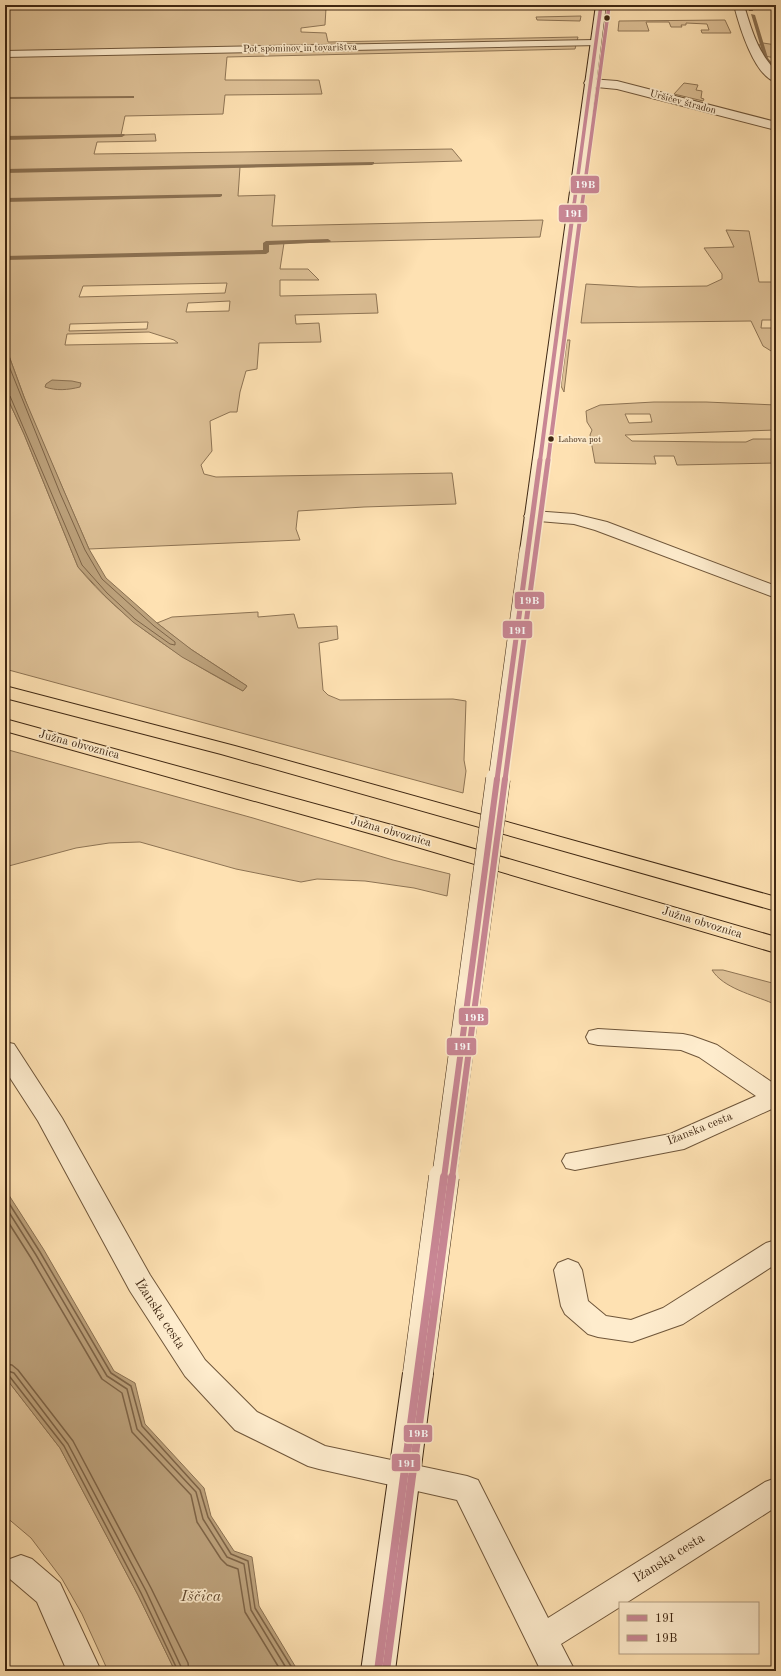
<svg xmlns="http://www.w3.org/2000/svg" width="781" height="1676" viewBox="0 0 781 1676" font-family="'Old Standard TT',serif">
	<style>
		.green { fill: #dec197; stroke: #8e7454; fill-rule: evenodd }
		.water { fill: #bda27c; stroke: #8b7152 }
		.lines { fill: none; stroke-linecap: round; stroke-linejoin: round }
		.shore-far1 { stroke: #7e6447; stroke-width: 1 }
		.shore { stroke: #7e6447; stroke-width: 1.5 }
		.stream { fill: #8b7152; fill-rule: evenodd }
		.street-casing { stroke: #6f563a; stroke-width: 2 }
		.secondary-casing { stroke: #3f2712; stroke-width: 2 }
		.highway-casing { stroke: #3f2712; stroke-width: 2 }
		.street { fill: #feeccd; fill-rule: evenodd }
		.secondary { fill: #feeccd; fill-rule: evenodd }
		.highway { fill: #fee1b2; fill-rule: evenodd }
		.secondary-bridge-far2-casing { stroke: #3f2712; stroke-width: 20; stroke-linecap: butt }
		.secondary-bridge-far1-casing { stroke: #3f2712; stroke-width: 25; stroke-linecap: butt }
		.secondary-bridge-casing { stroke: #3f2712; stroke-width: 31; stroke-linecap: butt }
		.secondary-bridge-far2 { stroke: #feeccd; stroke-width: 19 }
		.secondary-bridge-far1 { stroke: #feeccd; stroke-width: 24 }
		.secondary-bridge { stroke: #feeccd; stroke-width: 30 }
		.bus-1-far4-casing { stroke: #feeccd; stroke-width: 5 }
		.bus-1-far3-casing { stroke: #feeccd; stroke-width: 6 }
		.bus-1-far2-casing { stroke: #feeccd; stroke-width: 8 }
		.bus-1-far1-casing { stroke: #feeccd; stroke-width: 10 }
		.bus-1-casing { stroke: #feeccd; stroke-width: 11 }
		.bus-2-far4-casing { stroke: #feeccd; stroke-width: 5 }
		.bus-2-far3-casing { stroke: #feeccd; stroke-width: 6 }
		.bus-2-far2-casing { stroke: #feeccd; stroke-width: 8 }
		.bus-2-far1-casing { stroke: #feeccd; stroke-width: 10 }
		.bus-2-casing { stroke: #feeccd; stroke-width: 11 }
		.bus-1-far4 { stroke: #c88694; stroke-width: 3.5 }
		.bus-1-far3 { stroke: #c88694; stroke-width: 4 }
		.bus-1-far2 { stroke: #c88694; stroke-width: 5 }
		.bus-1-far1 { stroke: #c88694; stroke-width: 6 }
		.bus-1 { stroke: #c88694; stroke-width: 8 }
		.bus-2-far4 { stroke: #c88694; stroke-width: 3.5 }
		.bus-2-far3 { stroke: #c88694; stroke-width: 4 }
		.bus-2-far2 { stroke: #c88694; stroke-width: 5 }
		.bus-2-far1 { stroke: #c88694; stroke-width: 6 }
		.bus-2 { stroke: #c88694; stroke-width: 8 }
		.bus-dot { fill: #3f2712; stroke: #feeccd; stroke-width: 1.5 }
		.labels { text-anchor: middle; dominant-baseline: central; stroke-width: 3.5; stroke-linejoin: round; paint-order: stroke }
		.far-bus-label { font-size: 9px; fill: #3f2712; stroke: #feeccd; text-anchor: start }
		.far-street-label { font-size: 10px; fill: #3f2712; stroke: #feeccd }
		.street-label { font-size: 12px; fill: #3f2712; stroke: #feeccd }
		.near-street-label { font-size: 14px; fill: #3f2712; stroke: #feeccd }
		.near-water-label { font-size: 16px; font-style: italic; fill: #654c32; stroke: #feeccd }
		.line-badge { stroke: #feeccd; stroke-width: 1.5 }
		.badge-label { font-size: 11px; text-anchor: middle; font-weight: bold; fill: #fff }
	</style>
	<rect width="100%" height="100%" fill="#fee1b2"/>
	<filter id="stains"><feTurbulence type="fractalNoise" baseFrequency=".005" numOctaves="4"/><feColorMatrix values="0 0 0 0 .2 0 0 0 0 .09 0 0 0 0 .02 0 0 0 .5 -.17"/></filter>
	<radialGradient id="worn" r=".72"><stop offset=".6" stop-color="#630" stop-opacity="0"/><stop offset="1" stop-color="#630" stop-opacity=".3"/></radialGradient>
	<g class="green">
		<polygon points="5,5 372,5 372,7 326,8 325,25 301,28 301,32 326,33 328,42 578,37 577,41 5,53"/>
		<polygon points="581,16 580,21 537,20 536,17"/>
		<polygon points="725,20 731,33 702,33 701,30 709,30 707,24 686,23 686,25 681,25 682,27 671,27 669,22 646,22 649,31 618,31 619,21"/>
		<polygon points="763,43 776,45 776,58 764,56 759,45"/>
		<path d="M 576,45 L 575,49 L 227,57 L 225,80 L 319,80 L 322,94 L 225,95 L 223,114 L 125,116 L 121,135 L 155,134 L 156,141 L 97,142 L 94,154 L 452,149 L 462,161 L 240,167 L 238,196 L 275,195 L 272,226 L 543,220 L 540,237 L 284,243 L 280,269 L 308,269 L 319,280 L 280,280 L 280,296 L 376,294 L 378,313 L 295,315 L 296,324 L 319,323 L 321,342 L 259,343 L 257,369 L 246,371 L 240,392 L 237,412 L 230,412 L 210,421 L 212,451 L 201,465 L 204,474 L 216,477 L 452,473 L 456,504 L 364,507 L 298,511 L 296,529 L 300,540 L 89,549 L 30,413 L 5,345 L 5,56 ZM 227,283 L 225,293 L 79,297 L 83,286 ZM 230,301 L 229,311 L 186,312 L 188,303 ZM 148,322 L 147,329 L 69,331 L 70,324 ZM 149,332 L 174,340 L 178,343 L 65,345 L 67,334 Z"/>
		<polygon points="684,83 698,85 696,90 702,91 701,98 704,99 703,101 674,94"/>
		<polygon points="726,230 749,231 759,282 776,282 776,320 762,320 761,328 776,328 776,354 763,346 751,321 581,323 586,284 639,287 707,286 722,279 722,274 704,248 734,247"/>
		<polygon points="567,340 570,340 564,392 561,386"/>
		<path d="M 5,393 L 24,434 L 78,567 C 122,621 182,659 243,691 L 247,686 L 186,646 L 157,623 L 172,617 L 258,612 L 258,617 L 294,614 L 298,628 L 337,626 L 338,639 L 319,643 L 323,690 L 328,695 L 340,700 L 453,699 L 466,701 L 464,760 L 466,771 L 463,793 L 5,669 Z"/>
		<path d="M 654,402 L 706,402 L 776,405 L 776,430 L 625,435 L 632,441 L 718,442 L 746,442 L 753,439 L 776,439 L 776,463 L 677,465 L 674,456 L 654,456 L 656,464 L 595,463 L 590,435 L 592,430 L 587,422 L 586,411 L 600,405 ZM 625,414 L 650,414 L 652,422 L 629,423 Z"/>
		<polygon points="5,749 253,818 393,860 450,874 447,896 414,888 365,881 317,879 301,882 236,869 140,842 109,843 76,848 5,867"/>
		<path d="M 712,970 L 723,970 L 776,984 L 776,1007 L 772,1003 C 753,995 723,988 712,970 Z"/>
		<polygon points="5,1377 60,1448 138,1595 175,1671 108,1671 82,1614 62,1579 31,1538 5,1516"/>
	</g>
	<g class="water">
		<polygon points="5,345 24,397 64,491 89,549 106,578 157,623 192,650 247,686 243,691 182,657 133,622 105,596 78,567 24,434 5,393"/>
		<path d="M 52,380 L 72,381 L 81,383 L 80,387 C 68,390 56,391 45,387 L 46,384 Z"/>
		<polygon points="5,1189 44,1250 114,1371 135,1383 145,1424 204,1488 211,1516 234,1551 252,1557 259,1606 298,1671 175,1671 138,1595 60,1448 5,1377"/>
	</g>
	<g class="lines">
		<polyline class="shore-far1" points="5,356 60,493 85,550 102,579 154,626 175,642 175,645 170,644 135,619 107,593 82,565 10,396 5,393"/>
		<g class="shore">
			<polyline points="5,1197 40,1252 111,1373 131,1386 142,1426 200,1490 208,1517 231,1554 248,1561 255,1608 294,1671"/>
			<polyline points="5,1206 36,1255 107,1376 127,1389 137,1429 196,1492 203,1519 227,1557 244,1564 251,1610 288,1671"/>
			<polyline points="5,1217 31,1258 102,1379 122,1393 132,1432 191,1495 197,1522 221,1559 227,1565 238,1569 245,1612 281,1671"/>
			<polyline points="5,1364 12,1365 18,1370 73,1441 151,1588 188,1663 189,1671"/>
			<polyline points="5,1370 14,1373 68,1444 146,1591 183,1671"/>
			<polyline points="5,1375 10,1377 64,1446 141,1593 178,1671"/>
		</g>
		<g class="stream">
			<polygon points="748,5 752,5 753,11 749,11"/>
			<polygon points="751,14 755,15 768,58 776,68 776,72 764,58"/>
			<polygon points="134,96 134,98 132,98 5,99 5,97"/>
			<polygon points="124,134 125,135 122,137 5,140 5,136"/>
			<polygon points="374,162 374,164 372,165 5,173 5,169"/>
			<polygon points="222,194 222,196 220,197 5,202 5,198"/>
			<polygon points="328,239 331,241 330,242 269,245 269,252 266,254 5,260 5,256 263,250 263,243 266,241"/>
		</g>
		<g class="street-casing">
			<g id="street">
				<path d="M 734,5 L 744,5 C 751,29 758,53 776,71 L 776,82 C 754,76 739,25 734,5 Z"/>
				<polygon points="595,40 599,41 601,43 599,45 5,57 5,51"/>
				<polygon points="590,79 617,81 776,122 776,130 617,89 586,86 584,83 586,80"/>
				<polygon points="533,511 574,514 607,522 776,586 776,598 595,530 574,524 527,520 524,516 527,512"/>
				<polygon points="598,1029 683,1034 692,1036 717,1045 776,1085 776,1107 684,1149 575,1170 566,1168 562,1161 566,1154 670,1134 756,1096 699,1057 681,1050 598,1045 589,1043 586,1037 589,1031"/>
				<polygon points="5,1042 14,1044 62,1118 150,1275 205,1360 257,1412 325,1446 467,1476 478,1480 548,1618 765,1482 776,1478 776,1507 626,1603 620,1603 620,1607 561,1644 575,1671 541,1671 457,1500 319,1469 308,1466 235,1430 185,1376 130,1291 38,1121 5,1070"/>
				<polygon points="776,1240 776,1264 683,1324 632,1342 598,1337 588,1334 565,1314 561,1306 554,1270 558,1263 568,1259 578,1263 582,1270 588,1301 606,1316 631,1320 663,1308 766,1243"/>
				<polygon points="21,1555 32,1559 60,1583 101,1671 67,1671 37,1602 10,1579 5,1569 10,1559"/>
			</g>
		</g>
		<g class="secondary-casing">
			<g id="secondary">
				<polygon points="596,5 606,5 538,551 535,555 529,556 523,555 520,551"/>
				<polygon points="418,1361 428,1365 433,1373 395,1671 361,1671 403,1373 408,1365"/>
			</g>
		</g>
		<g class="highway-casing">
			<g id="highway">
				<polygon points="5,686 235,746 776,897 776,911 221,754 5,698"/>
				<polygon points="5,719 399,827 776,937 776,953 383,837 5,731"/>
			</g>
		</g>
		<use href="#street" class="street"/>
		<use href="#secondary" class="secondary"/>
		<use href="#highway" class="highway"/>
		<g class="secondary-bridge-far2-casing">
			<polyline id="secondary-bridge-far2" points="498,780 529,551"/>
		</g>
		<g class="secondary-bridge-far1-casing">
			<polyline id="secondary-bridge-far1" points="444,1178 498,779"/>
		</g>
		<g class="secondary-bridge-casing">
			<polyline id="secondary-bridge" points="418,1373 444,1177"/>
		</g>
		<use href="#secondary-bridge-far2" class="secondary-bridge-far2"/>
		<use href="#secondary-bridge-far1" class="secondary-bridge-far1"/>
		<use href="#secondary-bridge" class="secondary-bridge"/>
		<g class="bus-1-far4-casing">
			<polyline id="bus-1-far4" points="574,205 601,5"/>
		</g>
		<g class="bus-1-far3-casing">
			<polyline id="bus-1-far3" points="540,461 574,204"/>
		</g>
		<g class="bus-1-far2-casing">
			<polyline id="bus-1-far2" points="497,780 540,460"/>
		</g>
		<g class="bus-1-far1-casing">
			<polyline id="bus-1-far1" points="444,1178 497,779"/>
		</g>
		<g class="bus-1-casing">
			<polyline id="bus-1" points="378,1671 444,1177"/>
		</g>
		<g class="bus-2-far4-casing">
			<polyline id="bus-2-far4" points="582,205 609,6"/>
		</g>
		<g class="bus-2-far3-casing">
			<polyline id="bus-2-far3" points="548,461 582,204"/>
		</g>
		<g class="bus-2-far2-casing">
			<polyline id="bus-2-far2" points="505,780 548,460"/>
		</g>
		<g class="bus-2-far1-casing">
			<polyline id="bus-2-far1" points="452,1178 505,779"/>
		</g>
		<g class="bus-2-casing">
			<polyline id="bus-2" points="386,1671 452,1177"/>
		</g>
		<use href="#bus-1-far4" class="bus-1-far4"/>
		<use href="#bus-1-far3" class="bus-1-far3"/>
		<use href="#bus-1-far2" class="bus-1-far2"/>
		<use href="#bus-1-far1" class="bus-1-far1"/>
		<use href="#bus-1" class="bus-1"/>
		<use href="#bus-2-far4" class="bus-2-far4"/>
		<use href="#bus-2-far3" class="bus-2-far3"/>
		<use href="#bus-2-far2" class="bus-2-far2"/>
		<use href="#bus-2-far1" class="bus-2-far1"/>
		<use href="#bus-2" class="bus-2"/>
	</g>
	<g class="bus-dot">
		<circle cx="607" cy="18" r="3.5"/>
		<circle cx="551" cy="439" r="3.5"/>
	</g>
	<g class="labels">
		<g class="far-bus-label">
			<text x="558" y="439">Lahova pot</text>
		</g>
		<g class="far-street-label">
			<text transform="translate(300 48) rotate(-1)">Pot spominov in tovarištva</text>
			<text transform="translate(683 102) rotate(15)">Uršičev štradon</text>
		</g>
		<g class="street-label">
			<text transform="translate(79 745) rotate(15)">Južna obvoznica</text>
			<text transform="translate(391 832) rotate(16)">Južna obvoznica</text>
			<text transform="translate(702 923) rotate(17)">Južna obvoznica</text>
			<text transform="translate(700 1129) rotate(-22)">Ižanska cesta</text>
		</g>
		<g class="near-street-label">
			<text transform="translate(160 1314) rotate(57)">Ižanska cesta</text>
			<text transform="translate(669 1558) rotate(-32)">Ižanska cesta</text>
		</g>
		<g class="near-water-label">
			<text x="201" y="1597">Iščica</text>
		</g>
	</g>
	<g class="line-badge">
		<rect x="570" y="175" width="30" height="19" rx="4" fill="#c88694"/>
		<rect x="558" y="204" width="30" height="19" rx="4" fill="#c88694"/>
		<rect x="514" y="591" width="31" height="19" rx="4" fill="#c88694"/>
		<rect x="502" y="620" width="31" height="19" rx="4" fill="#c88694"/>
		<rect x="458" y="1007" width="31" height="19" rx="4" fill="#c88694"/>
		<rect x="446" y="1037" width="31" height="19" rx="4" fill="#c88694"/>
		<rect x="403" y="1424" width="30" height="19" rx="4" fill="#c88694"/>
		<rect x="391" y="1453" width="30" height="19" rx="4" fill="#c88694"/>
	</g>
	<g class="badge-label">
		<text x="585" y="188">19B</text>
		<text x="573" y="217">19I</text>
		<text x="529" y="604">19B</text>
		<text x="517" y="634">19I</text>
		<text x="474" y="1021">19B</text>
		<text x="462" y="1050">19I</text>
		<text x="418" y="1437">19B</text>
		<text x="406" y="1467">19I</text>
	</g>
	<rect width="781" height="1676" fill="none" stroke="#fee1b2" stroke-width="20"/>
	<rect x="6" y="6" width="769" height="1664" fill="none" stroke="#3f2712" stroke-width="2"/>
	<rect x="10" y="10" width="761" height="1656" fill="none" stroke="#3f2712"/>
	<rect x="619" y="1602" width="140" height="52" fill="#feeccd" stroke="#b29d82"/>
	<rect x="627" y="1615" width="20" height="6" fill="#c88694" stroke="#b29d82"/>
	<text x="655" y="1622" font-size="12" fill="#3f2712">19I</text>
	<rect x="627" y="1635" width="20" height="6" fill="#c88694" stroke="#b29d82"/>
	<text x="655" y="1642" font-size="12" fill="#3f2712">19B</text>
	<rect width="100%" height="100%" filter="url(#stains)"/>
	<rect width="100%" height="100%" fill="url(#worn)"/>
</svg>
